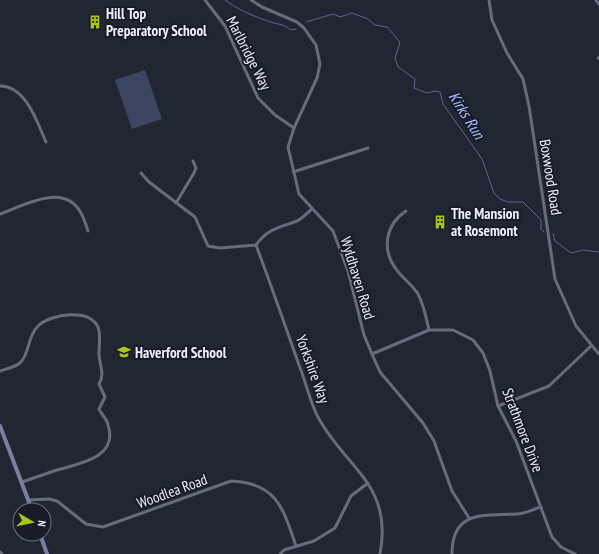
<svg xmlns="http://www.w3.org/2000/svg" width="599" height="554" viewBox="0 0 599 554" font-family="'PT Sans Narrow',sans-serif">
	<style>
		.green { fill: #3c4661 }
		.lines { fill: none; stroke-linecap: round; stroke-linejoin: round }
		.stream { stroke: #5a6890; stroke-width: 1 }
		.street { stroke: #676c7c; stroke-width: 3 }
		.secondary { stroke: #76809f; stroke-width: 4 }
		.labels { text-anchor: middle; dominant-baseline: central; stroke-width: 4; stroke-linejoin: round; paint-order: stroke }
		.poi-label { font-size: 15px; font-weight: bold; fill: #edf0f9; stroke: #181c29; text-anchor: start }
		.street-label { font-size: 15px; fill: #edf0f9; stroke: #181c29 }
		.water-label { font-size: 16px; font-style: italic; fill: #a6bcfd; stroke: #181c29 }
	</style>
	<rect width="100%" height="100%" fill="#212633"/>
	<polygon class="green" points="145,70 162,119 132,129 115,80"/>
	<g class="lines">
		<g class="stream">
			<path d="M 225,0 C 238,10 257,18 274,23 C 282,25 285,25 291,30 L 296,29"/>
			<polyline points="306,22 333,14 340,17 352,13 368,19 375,25 387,27 400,42 395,58 398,67 415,79 414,88 427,93 435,91 440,92 443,104 482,159 494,193 500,199 508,202 523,202 541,220 541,229 544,232"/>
			<polyline points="553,234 555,241 571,253 583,250 599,252"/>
		</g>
		<g class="street">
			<polyline points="205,0 225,26 258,98 275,115 294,128"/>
			<polyline points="251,0 262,7 297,22 304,28 316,45 320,64 317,78 294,128 288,147 299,194 333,231 348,271 364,335 372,354 380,372 423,423 434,441 452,491 469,518"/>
			<polyline points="489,0 492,20 507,53 523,79 529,106 555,279 576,326 599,354"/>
			<polyline points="596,0 599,4"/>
			<polyline points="598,58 599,58"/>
			<path d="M 0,86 C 26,86 37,122 46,142"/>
			<polyline points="293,172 368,148"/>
			<polyline points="141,173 149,182 195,217 208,246 220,248 256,245"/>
			<polyline points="176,203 194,173 196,168 193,161"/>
			<path d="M 406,211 C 386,224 381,249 396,269 C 402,278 413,285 418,294 C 424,305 426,318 429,330"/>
			<path d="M 0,214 C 25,205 64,182 81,213 C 84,218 86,225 88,231"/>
			<path d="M 256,245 C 271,285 285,325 299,365 C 306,382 310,403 319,419 C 347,469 393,485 380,554"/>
			<path d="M 256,245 C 268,228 279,228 297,221 C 302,219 307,213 312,209"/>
			<polyline points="372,354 429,330 453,330 473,340 483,353 490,371 498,406 516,441 552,537 561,547 575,554"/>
			<path d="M 0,371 C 6,369 15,367 20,363 C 30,354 27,336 39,325 C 52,314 89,308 98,327 C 101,335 99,344 99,352 C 98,363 106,373 99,384 L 105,397 L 99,409 C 101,414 107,419 108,425 C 119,458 78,464 57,470 C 45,474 34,478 22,482"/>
			<polyline points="498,406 549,386 591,346"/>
			<path d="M 28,500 L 49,499 L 57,501 L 86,524 L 103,527 L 231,481 C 277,483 283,508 296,546"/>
			<polyline points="0,552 2,554"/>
			<polyline points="280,554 284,550 314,541 335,528 351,496 368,483"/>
			<path d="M 452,554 C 452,509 485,516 517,514 C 525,514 533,509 541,507"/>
		</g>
		<g class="secondary">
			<polyline points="0,426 32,510"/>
			<polyline points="40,534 47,554"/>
		</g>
	</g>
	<defs>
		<g id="building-bare" transform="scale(1.08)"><path d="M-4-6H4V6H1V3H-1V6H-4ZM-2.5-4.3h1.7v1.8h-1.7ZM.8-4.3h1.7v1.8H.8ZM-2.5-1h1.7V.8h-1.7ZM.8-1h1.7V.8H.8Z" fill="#aac717" stroke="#181c29" stroke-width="2.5" paint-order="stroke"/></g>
		<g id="school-bare" transform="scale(1.08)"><path d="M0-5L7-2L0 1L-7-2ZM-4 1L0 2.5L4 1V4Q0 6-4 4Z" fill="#aac717" stroke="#181c29" stroke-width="2.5" paint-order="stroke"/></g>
	</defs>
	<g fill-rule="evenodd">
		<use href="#building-bare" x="95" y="22"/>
		<use href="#building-bare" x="440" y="222"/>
		<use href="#school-bare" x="124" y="352"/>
	</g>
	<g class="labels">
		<g class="poi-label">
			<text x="106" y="13">Hill Top<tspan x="106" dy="17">Preparatory School</tspan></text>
			<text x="451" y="213">The Mansion<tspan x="451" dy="17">at Rosemont</tspan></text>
			<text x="135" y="352">Haverford School</text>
		</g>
		<g class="street-label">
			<text transform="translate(249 53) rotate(63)">Marlbridge Way</text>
			<text transform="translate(551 177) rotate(81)">Boxwood Road</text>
			<text transform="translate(358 278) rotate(73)">Wyldhaven Road</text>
			<text transform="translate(313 369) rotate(70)">Yorkshire Way</text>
			<text transform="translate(523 430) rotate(69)">Strathmore Drive</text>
			<text transform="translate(172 491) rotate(-20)">Woodlea Road</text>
		</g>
		<g class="water-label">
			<text transform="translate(467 115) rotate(58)">Kirks Run</text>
		</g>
	</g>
	<g transform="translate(32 522) rotate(99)"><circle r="19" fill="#181c29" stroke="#6d717c"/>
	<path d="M0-3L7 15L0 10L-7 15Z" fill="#aac717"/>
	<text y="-6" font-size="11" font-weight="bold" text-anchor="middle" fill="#edf0f9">N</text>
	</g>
</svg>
